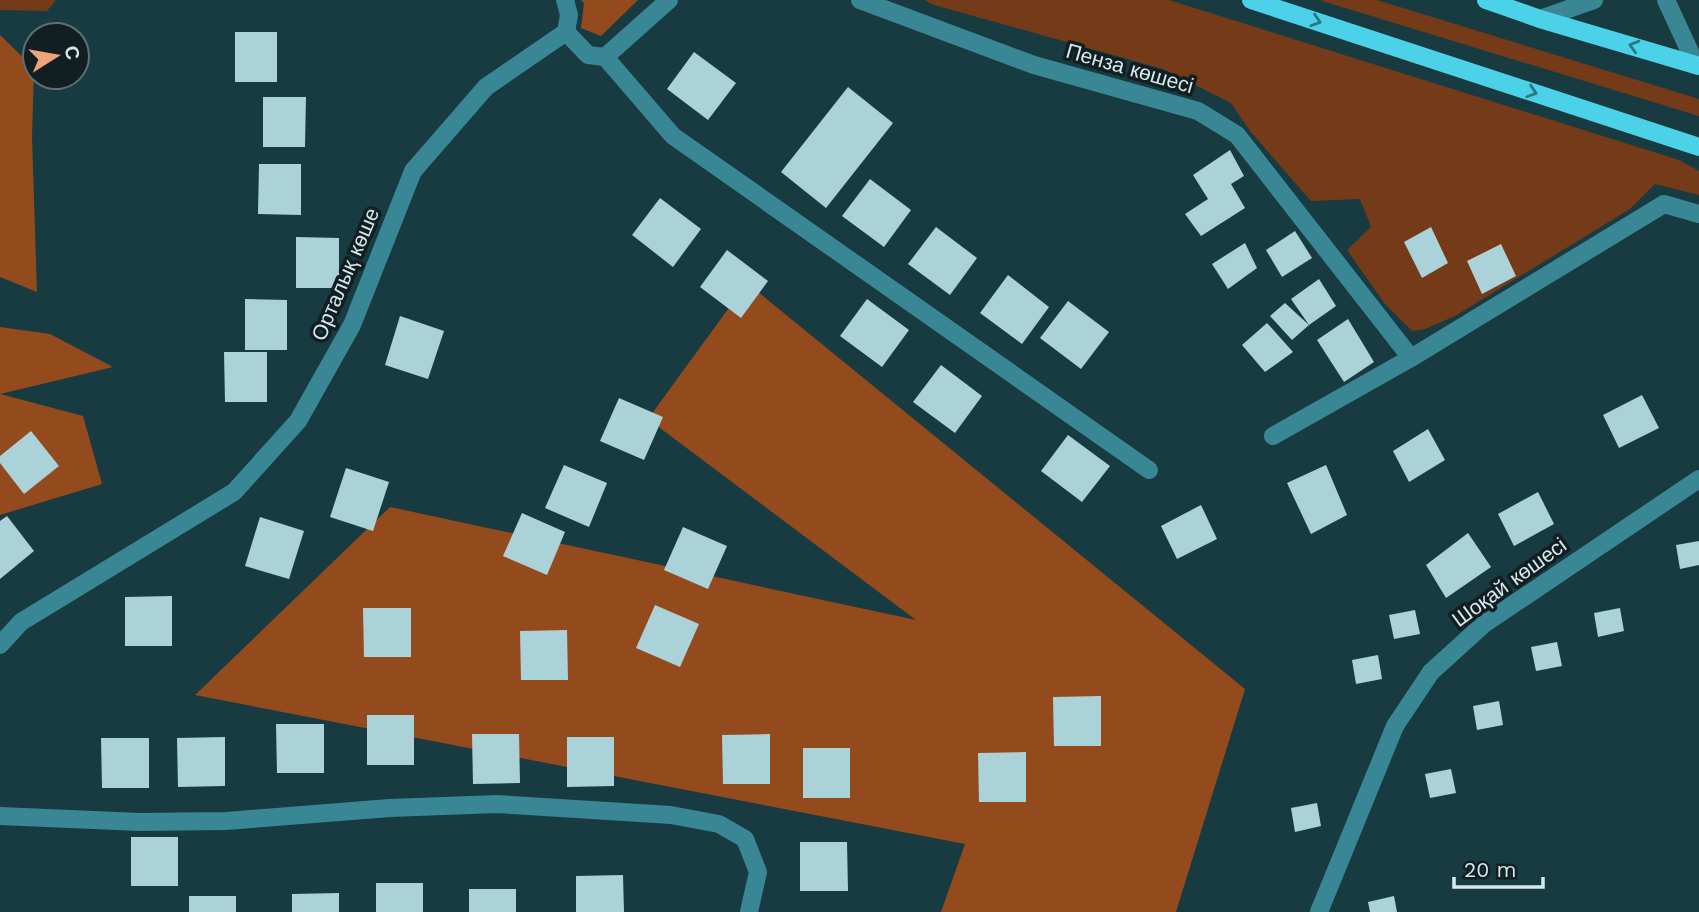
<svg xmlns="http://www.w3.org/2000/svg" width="1699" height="912" viewBox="0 0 1699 912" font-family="'Work Sans',sans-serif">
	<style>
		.green { fill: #753b19 }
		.forest { fill: #934a1d }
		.building { fill: #acd2d9 }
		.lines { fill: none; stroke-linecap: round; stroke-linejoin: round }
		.minor { stroke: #398694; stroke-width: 18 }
		.major { stroke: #4cd2e8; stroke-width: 18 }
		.oneway { stroke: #2e7885 }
		.labels { text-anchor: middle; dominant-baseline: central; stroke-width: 7; stroke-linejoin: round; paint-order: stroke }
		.street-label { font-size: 21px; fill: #d6e9ed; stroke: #111f22 }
	</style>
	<rect width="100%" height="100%" fill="#183b41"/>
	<g class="green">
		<polygon points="0,0 56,0 47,11 0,10"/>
		<polygon points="925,0 1169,0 1679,160 1699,171 1699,195 1655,184 1630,209 1455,316 1425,329 1412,331 1385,304 1347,250 1371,227 1360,199 1311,201 1250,131 1231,103 1163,69 931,4"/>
		<polygon points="1319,0 1377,0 1699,99 1699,116"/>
	</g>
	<g class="forest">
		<polygon points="581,0 638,0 601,36 581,28 584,3"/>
		<polygon points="0,35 34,68 32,137 37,292 0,277"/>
		<polygon points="747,283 1245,689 1176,912 941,912 965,844 195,695 390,507 916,620 648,419"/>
		<polygon points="0,327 50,334 113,367 0,394"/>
		<polygon points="0,394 83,416 102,484 0,515"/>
	</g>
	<g class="building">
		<rect x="235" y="32" width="42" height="50"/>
		<polygon points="694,52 736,83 708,120 667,89"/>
		<polygon points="848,87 893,123 826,208 781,172"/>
		<polygon points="263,97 306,97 305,147 263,147"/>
		<polygon points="1230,150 1244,176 1231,184 1245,208 1201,236 1185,214 1208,199 1193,175"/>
		<polygon points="259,164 301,164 301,215 258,214"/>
		<polygon points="870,179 911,210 884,247 842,216"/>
		<polygon points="660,198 701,229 673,267 632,235"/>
		<polygon points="936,227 977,258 950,295 908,264"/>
		<polygon points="1431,227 1448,263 1422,278 1404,242"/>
		<polygon points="1295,231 1312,258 1282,277 1266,250"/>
		<polygon points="296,237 339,238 339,288 296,288"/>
		<polygon points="1245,243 1257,268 1228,289 1212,264"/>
		<polygon points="1501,244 1516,276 1482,294 1467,261"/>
		<polygon points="727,250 768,281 741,318 700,287"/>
		<polygon points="1008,275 1049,307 1022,344 980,313"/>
		<polygon points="1319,279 1336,306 1309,325 1291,299"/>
		<polygon points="245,299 287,300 287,350 245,350"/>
		<polygon points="867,299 909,330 882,367 840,336"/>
		<polygon points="1068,301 1109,332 1081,369 1040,338"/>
		<polygon points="1285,303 1309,325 1292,340 1270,316"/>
		<polygon points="400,316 444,331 428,379 385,365"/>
		<polygon points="1348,319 1374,362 1344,382 1317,340"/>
		<polygon points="1267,323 1293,352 1265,372 1242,345"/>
		<polygon points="224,352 267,352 267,402 225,402"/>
		<polygon points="941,365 982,396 955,433 913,402"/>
		<polygon points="1642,395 1659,428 1619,448 1603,415"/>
		<polygon points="619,398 663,417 644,460 600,441"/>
		<polygon points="1428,429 1445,460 1409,482 1393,451"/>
		<polygon points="31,431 59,466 24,494 0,463 0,456"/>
		<polygon points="1068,435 1110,466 1082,502 1041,471"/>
		<polygon points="564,465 607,483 589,527 545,508"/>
		<polygon points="1326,465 1347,515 1311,534 1287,483"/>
		<polygon points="346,468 389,482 373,531 330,517"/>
		<polygon points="1538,492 1554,524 1514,546 1498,514"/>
		<polygon points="1201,505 1217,539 1177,559 1161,526"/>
		<polygon points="522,513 565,532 547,575 503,556"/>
		<polygon points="7,516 34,551 0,579 0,521"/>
		<polygon points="260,517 304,531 289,579 245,566"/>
		<polygon points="683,527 727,546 708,589 664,570"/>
		<polygon points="1468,533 1491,567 1446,598 1426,565"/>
		<polygon points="1699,541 1699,565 1680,569 1676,545"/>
		<polygon points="172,596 172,646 125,646 125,597"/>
		<polygon points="655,605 699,624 680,667 636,648"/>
		<polygon points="363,608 411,608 411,657 364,657"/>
		<polygon points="1620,608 1624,631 1598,637 1594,613"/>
		<polygon points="1415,610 1420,634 1394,639 1389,615"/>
		<polygon points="567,630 568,680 521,680 520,631"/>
		<polygon points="1557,642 1562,666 1536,671 1531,647"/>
		<polygon points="1378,655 1382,679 1356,684 1352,660"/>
		<polygon points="1101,696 1101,746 1054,746 1053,697"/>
		<polygon points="1499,701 1503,725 1477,730 1473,706"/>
		<rect x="367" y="715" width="47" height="50"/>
		<polygon points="276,724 324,724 324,773 277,773"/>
		<polygon points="472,734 519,734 520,783 473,784"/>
		<polygon points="770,734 770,784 723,784 722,735"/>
		<polygon points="225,737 225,786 178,787 177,738"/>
		<polygon points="567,737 614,737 614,786 567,787"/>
		<polygon points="101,738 149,738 149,788 102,788"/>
		<rect x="803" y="748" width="47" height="50"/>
		<polygon points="1026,752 1026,802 979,802 978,753"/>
		<polygon points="1451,769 1456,793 1430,798 1425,774"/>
		<polygon points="1317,803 1321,826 1295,832 1291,808"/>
		<rect x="131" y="837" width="47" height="49"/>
		<polygon points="800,842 847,842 848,891 800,891"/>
		<polygon points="623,875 624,912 576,912 576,876"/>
		<rect x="376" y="883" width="47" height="29"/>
		<rect x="469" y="889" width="47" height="23"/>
		<polygon points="339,893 339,912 292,912 292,894"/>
		<rect x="189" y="896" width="47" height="16"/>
		<polygon points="1394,896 1397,912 1370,912 1368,902"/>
	</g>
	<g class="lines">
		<g class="minor">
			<polyline points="860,0 1034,65 1198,111 1237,135 1411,358"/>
			<polyline points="1666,0 1696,65"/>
			<polyline points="1540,19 1594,0"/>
			<polyline points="566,32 588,55 605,57 669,0"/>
			<polyline points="605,57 673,136 1149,470"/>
			<polyline points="1273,436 1411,358 1664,204 1699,214"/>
			<polyline points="0,645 21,622 234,492 298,421 352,325 413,171 486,87 566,32 569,15 565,0"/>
			<polyline points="0,816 140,822 226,821 390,808 497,804 671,815 719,824 745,839 758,872 749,912"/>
			<polyline points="1319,912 1395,726 1431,672 1484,624 1699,479"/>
		</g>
		<g class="major">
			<polyline points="1251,0 1699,147"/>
			<polyline points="1486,0 1540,19 1699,66"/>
		</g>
	</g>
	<defs><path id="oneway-chevron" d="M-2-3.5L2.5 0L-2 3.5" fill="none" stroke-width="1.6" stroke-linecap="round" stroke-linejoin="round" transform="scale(1.75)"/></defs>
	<g class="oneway">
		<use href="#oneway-chevron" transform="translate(1316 21) rotate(18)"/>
		<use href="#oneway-chevron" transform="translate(1634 46) rotate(-164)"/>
		<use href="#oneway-chevron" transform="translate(1532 92) rotate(18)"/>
	</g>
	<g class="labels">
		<g class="street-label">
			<text transform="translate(1130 68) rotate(16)">Пенза көшесі</text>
			<text transform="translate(345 274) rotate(-67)">Орталық көше</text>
			<text transform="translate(1509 582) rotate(-36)">Шоқай көшесі</text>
		</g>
	</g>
	<g transform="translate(56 56) rotate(79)"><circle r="33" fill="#111f22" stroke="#607073" stroke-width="2"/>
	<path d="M0-5L12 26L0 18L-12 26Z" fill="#f0a279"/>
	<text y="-10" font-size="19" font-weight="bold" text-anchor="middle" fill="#d6e9ed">С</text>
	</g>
	<path d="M1454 877v10h89v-10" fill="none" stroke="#d6e9ed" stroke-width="3.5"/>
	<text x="1464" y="877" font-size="21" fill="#d6e9ed" stroke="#111f22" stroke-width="5" paint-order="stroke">20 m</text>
</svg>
